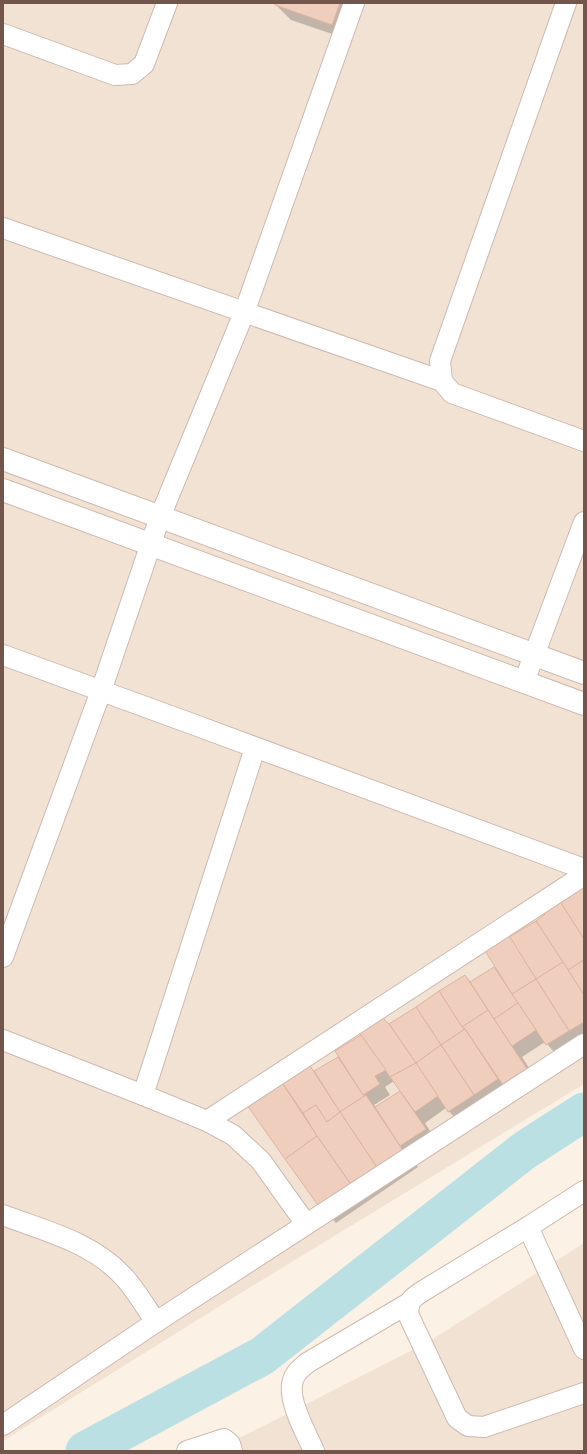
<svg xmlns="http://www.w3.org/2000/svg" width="587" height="1454" viewBox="0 0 587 1454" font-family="Poppins,sans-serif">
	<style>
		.residential { fill: #f2e2d4 }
		.shadow { fill: #0003; fill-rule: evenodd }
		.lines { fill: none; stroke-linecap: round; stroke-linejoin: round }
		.river { stroke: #bae0e3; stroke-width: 39 }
		.building { fill: #efcebe; stroke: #e0b39f }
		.street-casing { stroke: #cebaaf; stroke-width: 22 }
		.secondary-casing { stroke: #d0b9ac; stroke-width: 24 }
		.street { stroke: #fff; stroke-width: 20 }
		.secondary { stroke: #fff; stroke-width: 22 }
	</style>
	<rect width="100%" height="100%" fill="#fbf1e5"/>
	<g class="residential">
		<polygon points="3,3 584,3 584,1084 244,1291 3,1441"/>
		<polygon points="584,1243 584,1451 214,1451 428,1342"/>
	</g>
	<g class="shadow">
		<polygon points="276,3 358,3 347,39 291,20 276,5"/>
		<path d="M 584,886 L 584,1039 L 557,1055 L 545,1042 L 522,1057 L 537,1080 L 459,1122 L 446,1108 L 425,1123 L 436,1140 L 411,1156 L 418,1167 L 336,1223 L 321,1207 L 248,1105 L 310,1067 L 314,1072 L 340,1057 L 465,976 L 471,982 L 496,967 L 505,931 L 511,937 L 546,915 ZM 394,1081 L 401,1091 L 376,1107 L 374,1105 L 390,1095 L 385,1087 Z"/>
	</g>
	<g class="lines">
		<polyline class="river" points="85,1451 262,1356 525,1150 584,1112"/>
	</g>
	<g class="building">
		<polygon points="275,3 340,3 332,25 275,5"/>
		<polygon points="584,885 584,939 559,900"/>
		<polygon points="559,900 584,939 584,960 568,970 536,921 545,914 542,910"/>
		<polygon points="536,921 563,962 536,979 509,937"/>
		<polygon points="505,929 536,979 512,994 484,949"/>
		<polygon points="584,960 584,995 568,970"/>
		<polygon points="563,962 584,995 584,1022 569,1031 536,979"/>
		<polygon points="494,967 518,1003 494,1019 470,982"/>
		<polygon points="465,975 488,1010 462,1027 439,991"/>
		<polygon points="536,979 569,1031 546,1045 512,994"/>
		<polygon points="439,991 462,1027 465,1029 441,1045 416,1007"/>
		<polygon points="518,1003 536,1030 512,1046 494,1019"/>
		<polygon points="416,1007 441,1045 416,1063 389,1024"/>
		<polygon points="488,1010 527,1069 503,1085 465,1029 462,1027"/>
		<polygon points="380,1015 389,1024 416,1063 390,1077 358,1031"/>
		<polygon points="465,1029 498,1079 474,1095 441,1045"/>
		<polygon points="361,1035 386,1070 375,1076 380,1084 363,1095 335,1051"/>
		<polygon points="441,1045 474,1095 448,1112 416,1063"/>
		<polygon points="338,1057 363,1095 366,1095 340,1112 314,1071"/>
		<polygon points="416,1063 438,1096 415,1112 390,1077"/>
		<polygon points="310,1066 340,1112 327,1122 316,1105 303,1113 281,1081"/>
		<polygon points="281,1081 317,1136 285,1159 247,1105"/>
		<polygon points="400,1091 426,1129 400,1146 375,1107"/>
		<polygon points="366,1095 404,1152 378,1169 340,1112"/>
		<polygon points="316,1105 327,1122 340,1112 378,1169 352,1186 317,1136 303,1113"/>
		<polygon points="317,1136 352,1186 320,1208 285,1159"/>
	</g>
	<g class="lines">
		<g class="street-casing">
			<g id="street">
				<polyline points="3,34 115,75 132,74 144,64 167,3"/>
				<polyline points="3,228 442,381 452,393 584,441"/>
				<polyline points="442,381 440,361 566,3"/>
				<polyline points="3,655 195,725 584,869"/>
				<polyline points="524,682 584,522"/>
				<polyline points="3,957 101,691 160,517 244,313 354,3"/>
				<polyline points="3,1040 143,1095 207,1121 233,1135 261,1161 306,1224"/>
				<polyline points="143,1095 255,748"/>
				<polyline points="207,1121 584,875"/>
				<path d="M 584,1191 L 528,1227 L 423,1291 C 412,1298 409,1300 408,1314 L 457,1418 L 468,1426 L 484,1427 L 584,1393"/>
				<path d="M 3,1215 C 45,1231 91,1242 122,1275 C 134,1287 146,1308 156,1322"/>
				<polyline points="528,1227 584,1349"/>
				<polyline points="3,1425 156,1322 584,1044"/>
				<polyline points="187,1451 224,1439 230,1444 232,1451"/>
				<path d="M 314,1451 C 306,1432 282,1393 296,1374 C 298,1370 303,1367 307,1363 L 409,1303"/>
			</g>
		</g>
		<g class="secondary-casing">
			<g id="secondary">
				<polyline points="3,459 584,673"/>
				<polyline points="3,490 584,704"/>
			</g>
		</g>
		<use href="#street" class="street"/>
		<use href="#secondary" class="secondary"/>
	</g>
	<rect width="587" height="1454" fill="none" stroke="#72564c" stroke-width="8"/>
</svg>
